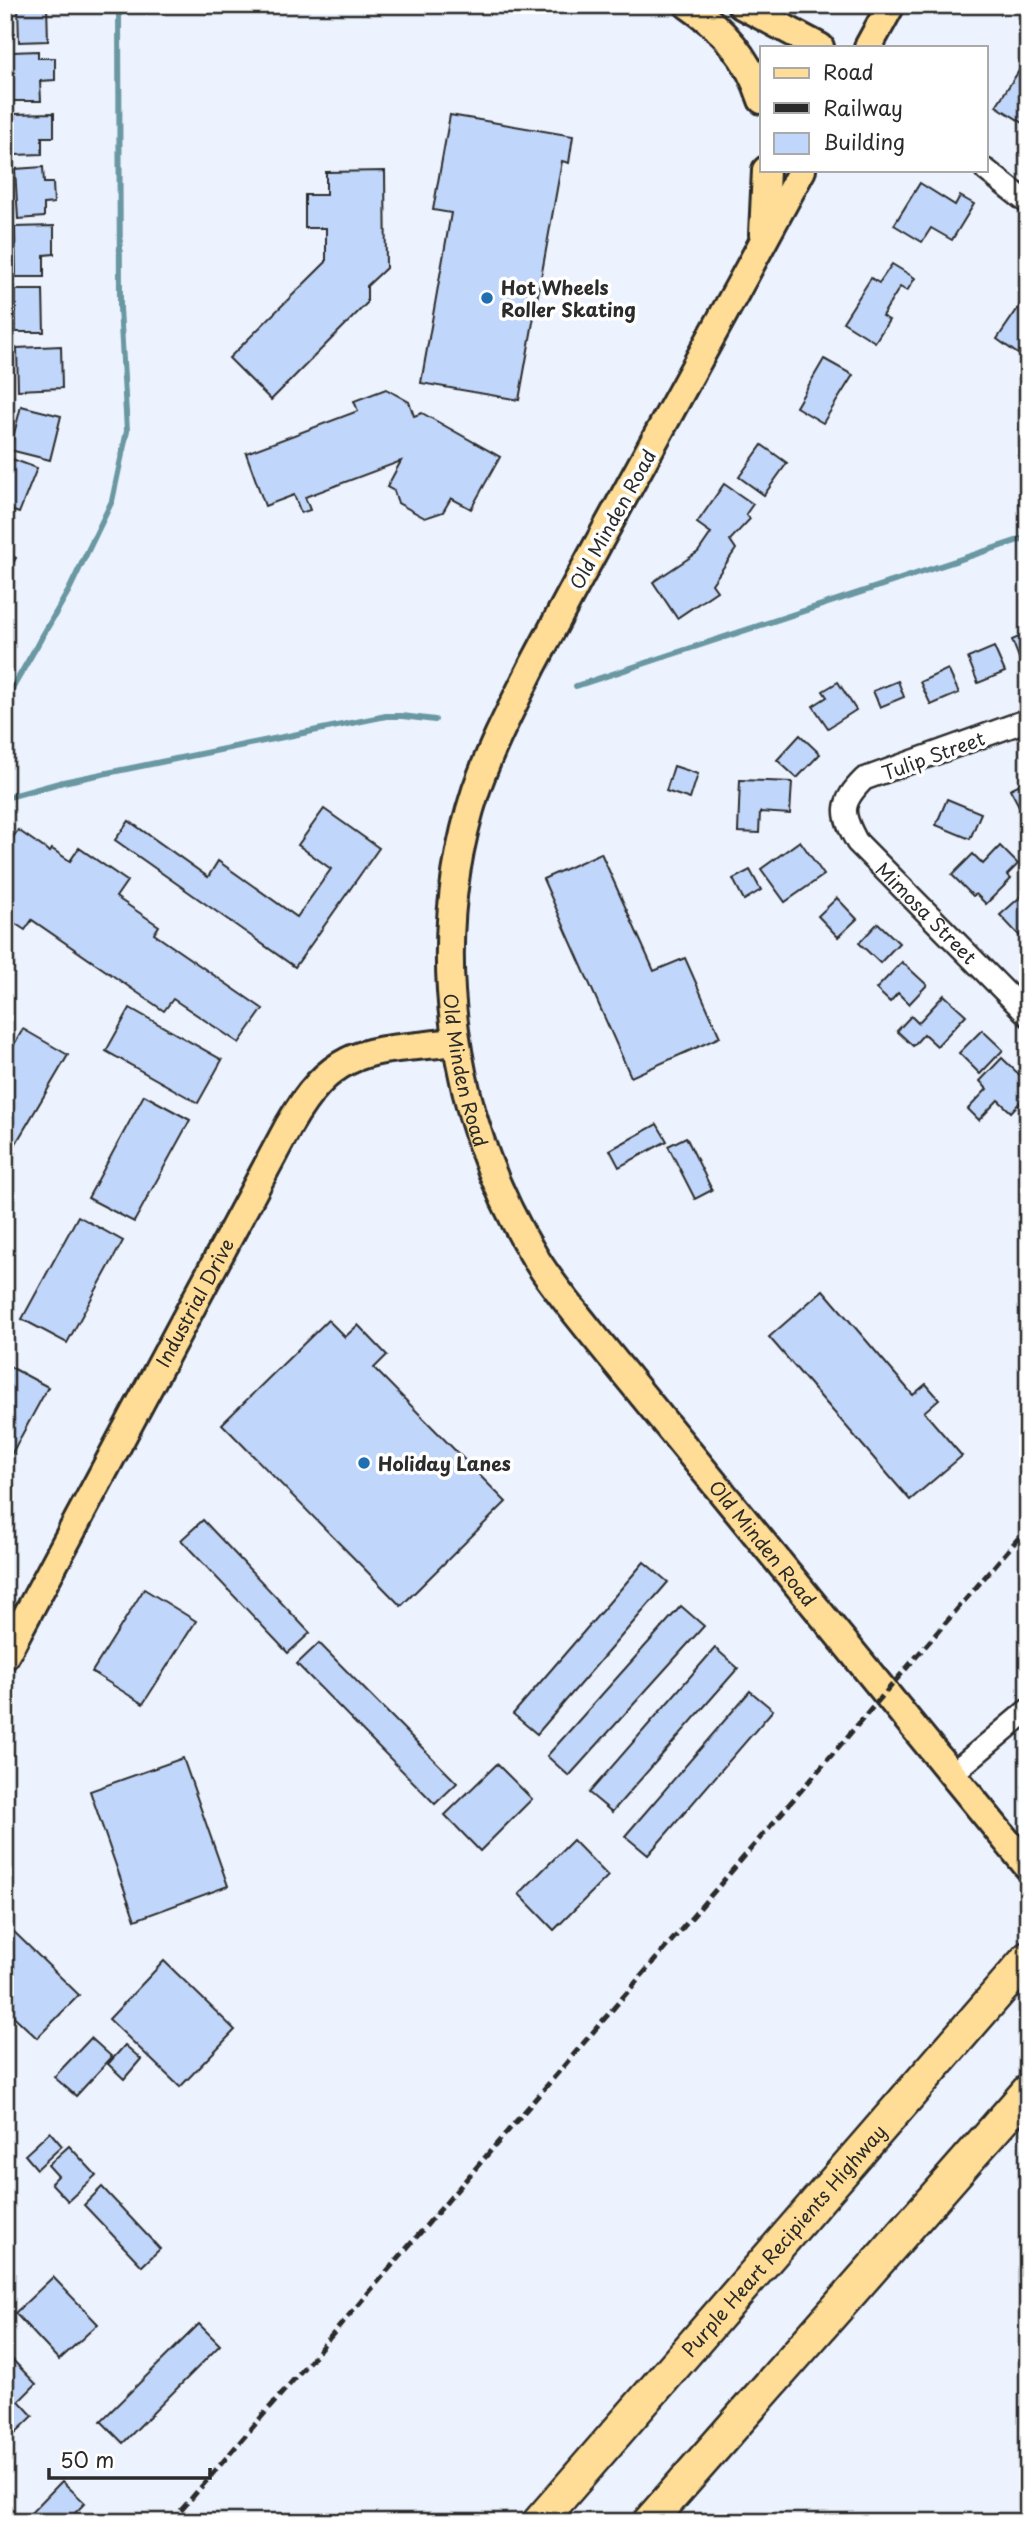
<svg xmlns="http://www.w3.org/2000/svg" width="1033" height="2527" viewBox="0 0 1033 2527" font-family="'Playpen Sans',sans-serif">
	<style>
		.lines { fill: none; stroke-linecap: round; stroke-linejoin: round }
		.stream { stroke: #6997a2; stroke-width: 6 }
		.building { fill: #c0d6fa; stroke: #2b2b2b; stroke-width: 2 }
		.minor-casing { stroke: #2b2b2b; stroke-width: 26 }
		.major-casing { stroke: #2b2b2b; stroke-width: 32 }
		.highway-casing { stroke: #2b2b2b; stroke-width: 37 }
		.minor { stroke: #fff; stroke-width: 21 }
		.major { stroke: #ffdd96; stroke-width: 26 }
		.highway { stroke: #ffdd96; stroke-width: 32 }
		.rail { stroke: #2b2b2b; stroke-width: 5; stroke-dasharray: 10 5; stroke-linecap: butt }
		.poi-dot { fill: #1f6fb2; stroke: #fff; stroke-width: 2.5 }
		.labels { text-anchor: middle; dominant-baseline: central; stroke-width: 7; stroke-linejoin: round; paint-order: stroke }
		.poi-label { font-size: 19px; font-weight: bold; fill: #2b2b2b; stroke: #fff; text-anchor: start }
		.street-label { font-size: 19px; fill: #2b2b2b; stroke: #fff }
	</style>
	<rect width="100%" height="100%" fill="#ecf3fe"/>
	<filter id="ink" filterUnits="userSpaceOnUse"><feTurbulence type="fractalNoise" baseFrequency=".0143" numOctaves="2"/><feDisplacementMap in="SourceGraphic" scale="14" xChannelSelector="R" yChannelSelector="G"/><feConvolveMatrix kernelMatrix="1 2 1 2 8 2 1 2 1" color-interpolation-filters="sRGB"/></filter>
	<g filter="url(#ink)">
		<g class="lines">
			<g class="stream">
				<polyline points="576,686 1028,537"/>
				<polyline points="5,701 69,590 112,501 127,431 120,308 119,5"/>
				<polyline points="5,798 63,782 386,716 402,716 435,720"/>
			</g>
		</g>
		<g class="building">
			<polygon points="18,5 47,5 48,41 19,42"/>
			<polygon points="38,51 38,58 55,58 55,80 40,81 41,101 13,101 12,52"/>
			<polygon points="1028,57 1028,126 996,106"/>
			<polygon points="54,113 54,137 42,137 42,154 15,155 14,114"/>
			<polygon points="450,115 573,136 569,163 562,161 519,400 421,383 451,213 433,210"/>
			<polygon points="43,167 44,183 53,183 54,203 44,204 44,217 18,219 15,169"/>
			<polygon points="385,171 386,268 367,286 367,303 271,400 229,358 326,262 326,228 305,228 305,195 326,195 326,172"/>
			<polygon points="920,183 955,205 960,196 974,204 952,240 931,228 922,242 894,225"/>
			<polygon points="54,226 54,254 44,255 44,277 16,277 15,227"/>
			<polygon points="892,264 915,278 907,291 900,287 882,316 889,320 875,342 843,322 871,278 879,283"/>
			<polygon points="16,290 43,290 44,332 16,332"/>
			<polygon points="1021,304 1028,309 1028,349 1024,346 1018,354 997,339"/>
			<polygon points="61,346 62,388 18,390 17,348"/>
			<polygon points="824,359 853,375 823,423 796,407"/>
			<polygon points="386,389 409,402 414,416 422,413 500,457 471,509 451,498 443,512 425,518 398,503 394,491 387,487 401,461 305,497 310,510 301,513 294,495 265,506 246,453 358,411 354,401"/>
			<polygon points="21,406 61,416 50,460 10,450"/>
			<polygon points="762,445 787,463 764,495 739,477"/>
			<polygon points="12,459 37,468 19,513 5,508 5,477"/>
			<polygon points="724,484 753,504 746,514 750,519 730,540 736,549 712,584 717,591 677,618 653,582 698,552 711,533 697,523"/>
			<polygon points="5,539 12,543 6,553 16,558 5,577"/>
			<polygon points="1028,633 1028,672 1025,673 1012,640"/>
			<polygon points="994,647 1005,672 978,683 968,658"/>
			<polygon points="948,669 959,693 931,705 920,682"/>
			<polygon points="898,681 904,697 880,707 873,691"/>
			<polygon points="838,682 856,710 828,728 813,706 827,697 823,691"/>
			<polygon points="800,735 820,754 797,778 777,760"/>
			<polygon points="674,766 698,774 690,799 666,791"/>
			<polygon points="740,780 792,782 790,814 760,812 759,833 738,832"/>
			<polygon points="1028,780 1028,823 1010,789"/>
			<polygon points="947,799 981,813 970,839 936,825"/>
			<polygon points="324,809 379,848 295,967 115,840 129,821 208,877 218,861 297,917 331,869 298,845"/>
			<polygon points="18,830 50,852 52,849 70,861 79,848 127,881 116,897 159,926 154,934 263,1009 239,1043 173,999 164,1011 32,920 25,930 5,917 5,849"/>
			<polygon points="800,841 824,875 785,902 761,869"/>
			<polygon points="1000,846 1018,864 1007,875 1011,879 986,904 976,894 973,896 952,875 973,854 983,864"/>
			<polygon points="601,853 654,971 685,958 720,1037 631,1077 543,879"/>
			<polygon points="750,870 761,890 744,900 733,879"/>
			<polygon points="1028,890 1028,945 1000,915"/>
			<polygon points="837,898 857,919 838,937 818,916"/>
			<polygon points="878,923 899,943 880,963 859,943"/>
			<polygon points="902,962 927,985 909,1004 898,993 890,1002 876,989"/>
			<polygon points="944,995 966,1015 937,1046 924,1034 913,1046 897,1031 911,1016 918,1023"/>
			<polygon points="130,1008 222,1060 198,1103 106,1051"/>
			<polygon points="23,1029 68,1055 9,1155 5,1154 5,1060"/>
			<polygon points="982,1030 1003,1050 980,1074 959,1053"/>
			<polygon points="1002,1058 1028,1083 1028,1094 1011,1112 998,1100 979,1120 968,1109 987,1089 980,1081"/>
			<polygon points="144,1095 190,1120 134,1222 88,1198"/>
			<polygon points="657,1124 667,1141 619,1167 610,1150"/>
			<polygon points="686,1137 712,1190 695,1199 668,1146"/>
			<polygon points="78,1216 123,1241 67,1343 22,1319"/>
			<polygon points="823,1290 913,1395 926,1384 939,1399 924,1412 962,1456 910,1500 769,1337"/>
			<polygon points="328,1320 345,1337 358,1325 387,1355 374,1368 506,1502 401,1606 222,1424"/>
			<polygon points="5,1364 48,1387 5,1466"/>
			<polygon points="203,1520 310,1633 288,1653 181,1540"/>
			<polygon points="644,1562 668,1582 537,1734 513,1714"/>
			<polygon points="144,1589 196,1621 143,1704 92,1672"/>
			<polygon points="681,1606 704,1626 569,1776 547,1756"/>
			<polygon points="319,1643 457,1783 435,1804 297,1664"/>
			<polygon points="715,1648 738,1668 612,1812 589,1793"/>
			<polygon points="750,1691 773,1710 648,1855 625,1836"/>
			<polygon points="183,1758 228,1886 135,1920 90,1791"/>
			<polygon points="497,1764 532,1799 480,1851 445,1815"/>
			<polygon points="573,1840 608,1876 554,1930 519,1894"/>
			<polygon points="5,1923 79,1995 37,2038 5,2008"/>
			<polygon points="164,1961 235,2030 180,2087 109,2019"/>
			<polygon points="91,2038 112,2057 76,2096 54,2077"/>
			<polygon points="125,2045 141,2059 124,2079 108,2064"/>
			<polygon points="50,2132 62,2146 37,2169 25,2155"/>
			<polygon points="69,2146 96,2175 68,2201 51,2183 58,2176 48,2165"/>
			<polygon points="102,2187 160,2249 142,2266 84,2205"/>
			<polygon points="53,2277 98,2324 59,2360 15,2313"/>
			<polygon points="199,2324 220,2345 123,2443 101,2421"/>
			<polygon points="5,2352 36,2384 19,2401 33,2416 5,2443"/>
			<polygon points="62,2481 85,2503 66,2522 22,2522"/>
		</g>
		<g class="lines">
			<g class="minor-casing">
				<g id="minor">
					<polyline points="986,170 1028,203"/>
					<path id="s1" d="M 1028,720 L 864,779 C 840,803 841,813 857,842 L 1028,1015"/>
					<polyline points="953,1773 1028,1710"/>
				</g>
			</g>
			<g class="major-casing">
				<g id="major">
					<path d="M 688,5 C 723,29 749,58 762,100"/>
					<polyline points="741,5 820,47"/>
					<polyline points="868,47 891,5"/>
					<path id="s2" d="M 802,170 C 739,287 675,403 611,520 C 584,569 558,618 532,667 C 512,707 491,747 476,790 C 425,946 451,1120 536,1259 C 552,1285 572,1308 590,1331 L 1028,1867"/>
					<polyline points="763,234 766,170"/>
					<path id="s3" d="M 5,1656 L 289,1125 C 336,1043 371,1052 456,1042"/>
				</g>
			</g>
			<g class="highway-casing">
				<g id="highway">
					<path id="s4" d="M 539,2522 L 1028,1958"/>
					<polyline points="649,2522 1028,2091"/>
				</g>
			</g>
			<use href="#minor" class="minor"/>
			<use href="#major" class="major"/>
			<use href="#highway" class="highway"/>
			<polyline class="rail" points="171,2522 1028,1527"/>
		</g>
	</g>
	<g class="poi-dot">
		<circle cx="487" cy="298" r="7"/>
		<circle cx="364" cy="1463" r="7"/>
	</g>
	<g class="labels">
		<g class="poi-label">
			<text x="501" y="287">Hot Wheels<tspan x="501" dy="22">Roller Skating</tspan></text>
			<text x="378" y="1463">Holiday Lanes</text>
		</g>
		<g class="street-label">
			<text transform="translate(612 519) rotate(-61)">Old Minden Road</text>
			<text transform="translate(933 755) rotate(-20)">Tulip Street</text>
			<text stroke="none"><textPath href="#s1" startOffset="345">Mimosa Street</textPath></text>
			<text stroke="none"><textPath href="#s2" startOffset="985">Old Minden Road</textPath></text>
			<text stroke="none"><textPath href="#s3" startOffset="401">Industrial Drive</textPath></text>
			<text stroke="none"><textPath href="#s2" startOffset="1552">Old Minden Road</textPath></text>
			<text stroke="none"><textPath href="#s4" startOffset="373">Purple Heart Recipients Highway</textPath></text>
		</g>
	</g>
	<rect width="1033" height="2527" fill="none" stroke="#fff" stroke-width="28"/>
	<rect x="14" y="14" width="1005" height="2499" fill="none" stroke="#2b2b2b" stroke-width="2.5" filter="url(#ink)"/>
	<rect x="760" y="46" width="228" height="126" fill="#ffffff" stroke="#aaaaaa" stroke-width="2"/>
	<rect x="774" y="68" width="35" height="10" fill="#ffdd96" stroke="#aaaaaa" stroke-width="2"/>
	<text x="823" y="80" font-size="21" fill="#2b2b2b">Road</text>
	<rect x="774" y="103" width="35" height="10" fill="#2b2b2b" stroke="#aaaaaa" stroke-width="2"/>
	<text x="823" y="116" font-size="21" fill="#2b2b2b">Railway</text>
	<rect x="774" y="133" width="35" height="21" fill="#c0d6fa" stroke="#aaaaaa" stroke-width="2"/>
	<text x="823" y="150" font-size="21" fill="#2b2b2b">Building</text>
	<path d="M49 2468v10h161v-10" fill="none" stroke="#2b2b2b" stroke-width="3.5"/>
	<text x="60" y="2468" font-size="21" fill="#2b2b2b" stroke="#ffffff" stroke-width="5" paint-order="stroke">50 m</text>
</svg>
